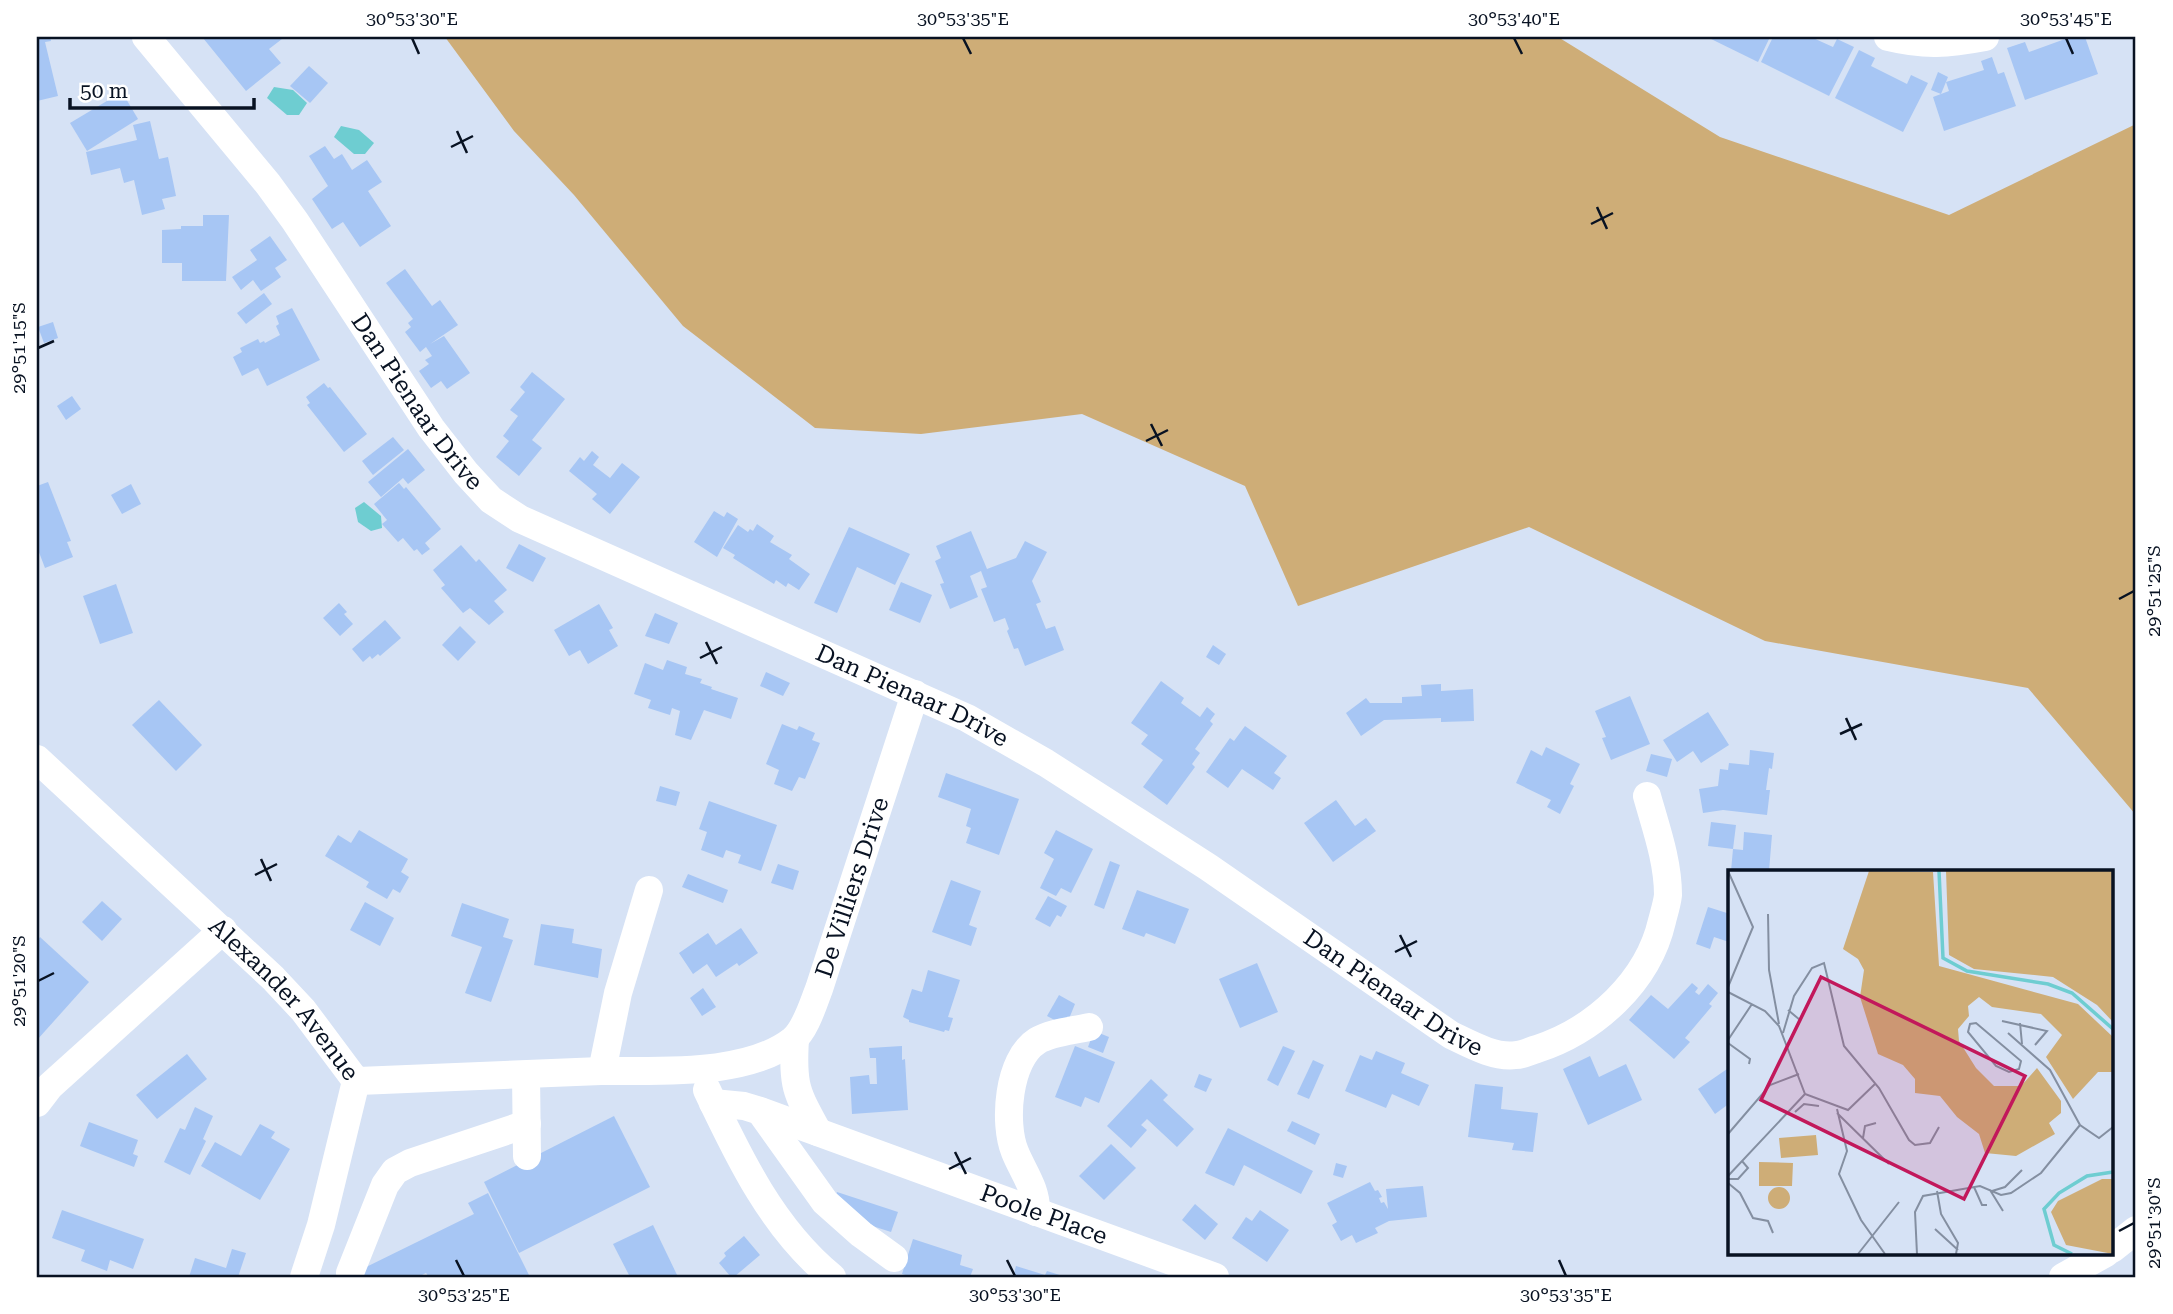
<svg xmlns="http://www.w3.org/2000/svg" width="2173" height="1314" viewBox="0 0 2173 1314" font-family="'Roboto Serif',serif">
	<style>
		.green { fill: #cead77 }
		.water { fill: #6ecdd1 }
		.building { fill: #a7c6f4 }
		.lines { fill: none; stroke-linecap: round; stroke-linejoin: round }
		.minor { stroke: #fff; stroke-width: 28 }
		.ticks { fill: none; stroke: #081222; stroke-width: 2.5 }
		.labels { text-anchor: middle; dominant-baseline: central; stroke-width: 5; stroke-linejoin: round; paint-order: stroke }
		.street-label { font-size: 24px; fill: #081222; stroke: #fff }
		.inset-river { fill: none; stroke: #6ecdd1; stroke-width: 3.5 }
		.inset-road { fill: none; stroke: #848fa1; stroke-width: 2 }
		.view { fill: #c2185b; fill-opacity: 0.15; stroke: #c2185b; stroke-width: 3.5 }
		.inset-edge { fill: none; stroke: #081222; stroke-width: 3.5 }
		.neatline { fill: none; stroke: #081222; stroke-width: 2.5 }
		.ticks-label { font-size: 18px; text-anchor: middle; fill: #081222 }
	</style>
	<rect width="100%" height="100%" fill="#d6e2f5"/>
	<polygon class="green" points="445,37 1558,37 1720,137 1949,215 2136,124 2136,815 2028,688 1765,641 1529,527 1298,606 1245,486 1082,414 921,434 815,428 683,326 574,195 514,131"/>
	<g class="water">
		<polygon points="274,87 293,90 307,103 299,115 287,115 267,98"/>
		<polygon points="341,126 359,130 374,143 365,154 354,154 334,137"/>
		<polygon points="364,502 381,516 382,528 371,531 358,522 355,508"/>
	</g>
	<g class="building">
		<polygon points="37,37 50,37 51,41 45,42 58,96 37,101"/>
		<polygon points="205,37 280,37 282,39 269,49 281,63 246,91 203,38"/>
		<polygon points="1707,37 1770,37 1758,62"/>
		<polygon points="1773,37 1811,37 1833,47 1837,39 1854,47 1829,96 1761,62"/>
		<polygon points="2064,37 2085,37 2098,74 2025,100 2007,48 2025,42 2029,52 2065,39"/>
		<polygon points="1859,50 1875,58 1871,66 1907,84 1911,75 1928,83 1903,132 1835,98"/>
		<polygon points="1992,57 1998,74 2004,72 2016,106 1944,131 1933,97 1949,91 1946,82 1984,70 1981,61"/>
		<polygon points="309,66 328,83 310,103 290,86"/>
		<polygon points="1938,72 1948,77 1941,94 1931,90"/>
		<polygon points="122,92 138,119 87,151 70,123"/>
		<polygon points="150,121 159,159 168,157 176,196 162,199 165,209 142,215 134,180 124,183 120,168 91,175 86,152 137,140 133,125"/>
		<polygon points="325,146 334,159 342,154 352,170 367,160 382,182 368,191 391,226 360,247 343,222 332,229 312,199 328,186 309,156"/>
		<polygon points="203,215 229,215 226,281 182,281 182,263 162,263 162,230 181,229 181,226 203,226"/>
		<polygon points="270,236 287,260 275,268 281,277 261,291 253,280 241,290 232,277 257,260 250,250"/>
		<polygon points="405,269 432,306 440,300 458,325 430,344 444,336 470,373 447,389 441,381 431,388 419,371 429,364 425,360 432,356 426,347 420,352 405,332 411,327 408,323 413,319 386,283"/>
		<polygon points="264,293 272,304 246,324 237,313"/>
		<polygon points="292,308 320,360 267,386 258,368 242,376 233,357 242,352 240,348 258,339 260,343 264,341 265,343 280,335 276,326 279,324 276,316"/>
		<polygon points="53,322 58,338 44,343 38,327"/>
		<polygon points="532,372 565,399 532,440 542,448 519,476 496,457 509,441 503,436 518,416 510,410 525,392 520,387"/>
		<polygon points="324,383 328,388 330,387 367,434 344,452 307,405 310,403 306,397"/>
		<polygon points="72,396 81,409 66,420 57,406"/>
		<polygon points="393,437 404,450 373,475 362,461"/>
		<polygon points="408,449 425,470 408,484 403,478 381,497 368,482"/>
		<polygon points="592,451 599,457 593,465 610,478 622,463 640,477 610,514 592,499 597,494 569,471 580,457 584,461"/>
		<polygon points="48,482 71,541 67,542 73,557 45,568 37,547 37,486"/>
		<polygon points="399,483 404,489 406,487 441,529 425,543 430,549 422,555 417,549 414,551 403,538 398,542 382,524 387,520 374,504"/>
		<polygon points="131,484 141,504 122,514 111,495"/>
		<polygon points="714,511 724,517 727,512 738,519 717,557 694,542"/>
		<polygon points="757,524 774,536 770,542 792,555 789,559 810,574 799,590 788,583 786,587 776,580 774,584 733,558 735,555 723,548 738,525 748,532 750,529 753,531"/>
		<polygon points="849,527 910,554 895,585 857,567 837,613 814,603"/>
		<polygon points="971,531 987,569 1016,558 1025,541 1047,552 1032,581 1041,602 1036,604 1046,629 1055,626 1064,650 1025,666 1018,648 1014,649 1007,631 1009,629 1005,618 994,622 981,589 987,587 981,571 970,576 978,597 950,609 940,584 944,583 935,561 941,558 936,546"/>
		<polygon points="519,544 546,558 533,582 506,568"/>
		<polygon points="461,545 476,562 479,559 507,590 494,601 504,612 489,625 470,608 463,613 441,588 445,585 433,570"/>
		<polygon points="901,582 932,595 920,623 889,610"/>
		<polygon points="116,584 133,633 100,644 83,596"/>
		<polygon points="339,603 347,612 344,614 353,624 340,636 323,618"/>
		<polygon points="599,604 613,628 609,630 618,646 588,664 580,650 569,656 554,630"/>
		<polygon points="655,613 678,623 669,644 645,636"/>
		<polygon points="385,620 401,638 380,656 378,654 372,659 370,656 363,662 352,649"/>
		<polygon points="460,626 476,642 458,661 442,645"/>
		<polygon points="1213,645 1226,654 1219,665 1206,657"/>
		<polygon points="667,660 687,667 685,674 702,679 700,683 712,687 711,689 738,698 731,719 704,710 691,740 675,735 680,711 672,708 670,715 648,708 651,700 634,694 645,663 663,670"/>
		<polygon points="766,672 790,683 783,696 760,686"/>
		<polygon points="1161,681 1184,698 1181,703 1200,717 1207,707 1215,714 1210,721 1213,724 1195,749 1200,753 1192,764 1195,767 1167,805 1143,787 1163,760 1141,744 1148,735 1131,723"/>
		<polygon points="1441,684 1441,691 1473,689 1474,721 1441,722 1441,718 1384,720 1361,736 1346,713 1366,698 1370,703 1402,703 1402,697 1422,696 1421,685"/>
		<polygon points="1630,696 1650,744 1611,760 1602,738 1606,737 1595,711"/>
		<polygon points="159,700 202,745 176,771 132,725"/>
		<polygon points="1708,712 1729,745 1701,763 1693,751 1677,762 1663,740"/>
		<polygon points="782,724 797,730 799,726 815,733 812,740 820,743 805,779 799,777 792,791 774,784 779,770 766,764"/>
		<polygon points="1245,726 1287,756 1274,773 1281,778 1273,790 1242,769 1228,788 1206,772 1230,738 1234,741"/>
		<polygon points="1546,747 1580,764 1570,784 1574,786 1560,814 1547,807 1551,800 1516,783 1531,750 1542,756"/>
		<polygon points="1750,750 1774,753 1772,769 1769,768 1766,790 1770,790 1767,815 1723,810 1703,813 1699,789 1718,786 1720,769 1728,770 1729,763 1749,765"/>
		<polygon points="1651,754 1672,759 1667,777 1646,771"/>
		<polygon points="946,773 1019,799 999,855 966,843 971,828 966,826 971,809 938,797"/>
		<polygon points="660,786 680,792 676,806 656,801"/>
		<polygon points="1336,800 1355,826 1366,818 1376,831 1333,862 1304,823"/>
		<polygon points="709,801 777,825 761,871 738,863 741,855 726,850 723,858 701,850 707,832 699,829"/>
		<polygon points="1711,822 1736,825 1733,849 1708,846"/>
		<polygon points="359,830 408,859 401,872 409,877 400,893 393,889 387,899 366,887 369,882 325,856 338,835 351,843"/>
		<polygon points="1056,830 1093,849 1071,893 1061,888 1056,896 1040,888 1054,859 1044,853"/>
		<polygon points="1744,832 1772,835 1769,871 1731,871 1733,849 1743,850"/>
		<polygon points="1110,861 1120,865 1104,909 1094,905"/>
		<polygon points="778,864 799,871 793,890 771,883"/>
		<polygon points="688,874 728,890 723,903 682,887"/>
		<polygon points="951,880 981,891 969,925 977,928 971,946 932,932"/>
		<polygon points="1137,890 1189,909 1175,944 1146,933 1144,937 1122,929"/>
		<polygon points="1048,896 1067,906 1061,917 1057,915 1050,927 1035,919"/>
		<polygon points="102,901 122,919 102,941 82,922"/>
		<polygon points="365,902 394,918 380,946 350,930"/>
		<polygon points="462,903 509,919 503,937 513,940 491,1002 465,993 482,947 451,936"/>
		<polygon points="1708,907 1730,914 1729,942 1714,937 1710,949 1696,944"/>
		<polygon points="541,924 574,929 572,943 602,949 598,978 534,965"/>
		<polygon points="741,928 758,953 739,966 737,963 716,977 707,964 693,974 679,953 708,933 716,945"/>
		<polygon points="40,937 89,982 37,1040 37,941"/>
		<polygon points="1257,963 1278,1012 1240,1028 1219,979"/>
		<polygon points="928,970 960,980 948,1017 953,1018 949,1031 945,1030 944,1032 909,1022 909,1020 903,1017 912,989 922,992"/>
		<polygon points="1692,983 1698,988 1695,992 1699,995 1708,984 1718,993 1709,1004 1712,1006 1685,1038 1690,1042 1674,1059 1629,1020 1651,995 1668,1009"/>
		<polygon points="703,988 716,1007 702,1016 690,998"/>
		<polygon points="1059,995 1075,1004 1066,1026 1047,1016"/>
		<polygon points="1094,1031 1109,1037 1103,1053 1088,1047"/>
		<polygon points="902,1046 902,1060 905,1059 908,1110 852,1114 850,1077 869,1075 870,1084 877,1084 876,1058 870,1058 869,1048"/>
		<polygon points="1075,1046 1115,1062 1099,1103 1085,1097 1081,1107 1055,1097"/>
		<polygon points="1283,1046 1295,1051 1278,1086 1267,1080"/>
		<polygon points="1376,1051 1405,1063 1401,1073 1429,1085 1419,1106 1392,1094 1386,1108 1345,1091 1360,1055 1372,1060"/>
		<polygon points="187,1054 207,1079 157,1119 136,1095"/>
		<polygon points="1590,1056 1599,1077 1626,1064 1642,1100 1588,1125 1563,1069"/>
		<polygon points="1313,1060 1324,1065 1309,1099 1297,1094"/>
		<polygon points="1730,1067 1730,1103 1715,1114 1698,1089"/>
		<polygon points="1199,1074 1212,1079 1206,1092 1194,1087"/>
		<polygon points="1151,1079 1168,1095 1163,1100 1194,1129 1177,1147 1147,1119 1141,1125 1147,1130 1131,1148 1107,1126"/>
		<polygon points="1475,1084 1503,1087 1501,1109 1538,1113 1533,1152 1512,1150 1514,1143 1468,1137"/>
		<polygon points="195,1107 213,1116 203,1139 206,1141 190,1175 164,1162 180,1128 185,1130"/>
		<polygon points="614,1116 650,1187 519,1253 484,1182"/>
		<polygon points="1292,1121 1320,1134 1315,1145 1287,1131"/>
		<polygon points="89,1122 138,1140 133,1154 138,1156 134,1167 80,1146"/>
		<polygon points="260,1124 275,1132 271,1138 290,1149 260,1200 201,1166 215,1142 241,1156"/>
		<polygon points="1228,1128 1313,1171 1301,1194 1244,1165 1234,1186 1205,1173"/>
		<polygon points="1111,1144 1136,1168 1104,1200 1079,1176"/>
		<polygon points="1336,1163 1347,1166 1343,1178 1333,1175"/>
		<polygon points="1370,1182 1375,1191 1378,1190 1382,1197 1379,1198 1381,1203 1384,1202 1388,1209 1386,1189 1423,1186 1427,1217 1389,1221 1375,1228 1378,1233 1356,1243 1352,1235 1341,1241 1332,1225 1337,1222 1327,1203"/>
		<polygon points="837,1192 898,1212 891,1232 860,1222 832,1208"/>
		<polygon points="488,1193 530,1277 429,1277 426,1273 418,1277 362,1277 358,1271 474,1214 468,1203"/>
		<polygon points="1195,1204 1218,1224 1205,1240 1182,1220"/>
		<polygon points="62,1210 144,1239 133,1269 110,1260 107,1271 81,1261 85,1250 52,1238"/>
		<polygon points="1260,1210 1289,1230 1267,1262 1232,1238 1246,1217 1252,1221"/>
		<polygon points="653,1225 678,1277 630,1277 613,1244"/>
		<polygon points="744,1236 760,1255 734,1277 731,1277 719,1263 726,1256 724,1253"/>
		<polygon points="913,1239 962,1255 960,1265 973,1269 970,1277 912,1277 902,1274"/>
		<polygon points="232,1249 246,1253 238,1277 189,1277 195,1258 226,1268"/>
		<polygon points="1016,1266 1045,1275 1047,1271 1066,1277 1013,1277"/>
	</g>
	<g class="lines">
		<g class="minor">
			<path id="s1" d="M 146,37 L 268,184 L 295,221 L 431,428 L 466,473 L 491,500 L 520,519 L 967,718 L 1046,763 L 1208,867 L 1451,1035 C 1470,1044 1494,1058 1516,1055 C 1523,1055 1530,1051 1537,1049 C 1595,1030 1648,982 1662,921 C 1664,913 1667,904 1668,895 C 1668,861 1656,828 1647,796"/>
			<path d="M 1888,37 C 1925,46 1948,44 1985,37"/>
			<path id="s2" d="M 37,759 L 273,978 L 303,1010 L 356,1081 C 438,1078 520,1074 601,1071 C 658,1070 746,1077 793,1040 C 806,1029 813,1004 819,989 L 915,694"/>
			<path d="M 795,1039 C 792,1085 796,1092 818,1132"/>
			<polyline points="602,1071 618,993 649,890"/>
			<polyline points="526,1075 527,1156"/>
			<path d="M 707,1090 C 739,1158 773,1229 832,1277"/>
			<polyline points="37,1103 50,1086 223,930"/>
			<path id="s3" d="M 713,1103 L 744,1106 L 760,1111 L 1215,1277"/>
			<polyline points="760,1111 825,1202 861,1234 894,1258"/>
			<path d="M 1036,1212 C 1037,1189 1023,1172 1015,1152 C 1003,1123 1008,1059 1037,1041 C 1052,1032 1073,1031 1089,1027"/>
			<polyline points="2112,1249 2136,1230"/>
			<polyline points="350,1273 385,1185 395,1171 410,1163 527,1124"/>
			<polyline points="304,1277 321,1225 356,1081"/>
			<polyline points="2063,1277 2106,1253"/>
		</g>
	</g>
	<path class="ticks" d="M 412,38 L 419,54M 963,38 L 971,54M 1514,38 L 1522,54M 2066,38 L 2073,54M 457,131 L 467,153M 451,147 L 473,136M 1597,207 L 1607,229M 1591,224 L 1613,213M 38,348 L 54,341M 1151,424 L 1162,446M 1146,441 L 1168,430M 2119,599 L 2134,591M 706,642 L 717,664M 700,658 L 722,647M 1846,718 L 1856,740M 1840,734 L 1862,724M 261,859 L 271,881M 255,875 L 277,864M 1400,935 L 1411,957M 1395,952 L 1417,941M 38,981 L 54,973M 955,1152 L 966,1174M 949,1169 L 971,1158M 2119,1231 L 2134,1223M 456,1260 L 464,1276M 1007,1260 L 1015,1276M 1559,1260 L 1566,1276"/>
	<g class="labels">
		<g class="street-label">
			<text stroke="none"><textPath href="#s1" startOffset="455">Dan Pienaar Drive</textPath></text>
			<text stroke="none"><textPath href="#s1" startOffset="1043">Dan Pienaar Drive</textPath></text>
			<text stroke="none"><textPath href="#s2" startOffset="1062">De Villiers Drive</textPath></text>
			<text stroke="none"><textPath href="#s1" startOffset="1610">Dan Pienaar Drive</textPath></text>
			<text stroke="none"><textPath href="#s2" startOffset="345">Alexander Avenue</textPath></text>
			<text stroke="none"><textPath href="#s3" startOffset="350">Poole Place</textPath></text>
		</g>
	</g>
	<g transform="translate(1728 870)">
		<rect width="385" height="385" fill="#d6e2f5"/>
		<path d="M 141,1 L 205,2 L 211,96 L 350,134 L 385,167 L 385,202 L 370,202 L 345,229 L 318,187 L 334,165 L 313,144 L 264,137 L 251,127 L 240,136 L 241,146 L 230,159 L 231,171 L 248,198 L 266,216 L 293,216 L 309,198 L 333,231 L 333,243 L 321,253 L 327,264 L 288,286 L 257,283 L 251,264 L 229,247 L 212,226 L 187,223 L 187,209 L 175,195 L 150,184 L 132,127 L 136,100 L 130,89 L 115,79 ZM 218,1 L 385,1 L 385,152 L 369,135 L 325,107 L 246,99 L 221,85 ZM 88,265 L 90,285 L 53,288 L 51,268 ZM 31,292 L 65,293 L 64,316 L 31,316 ZM 374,309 L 385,309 L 385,384 L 338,375 L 323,342 L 330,331 ZM40 328a11 11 0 1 1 22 0a11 11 0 1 1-22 0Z" fill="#cead77"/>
		<path class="inset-river" d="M 211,1 L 215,88 L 239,101 L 320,114 L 344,123 L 385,159M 344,384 L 326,375 L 316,339 L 331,323 L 359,306 L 385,302"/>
		<path class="inset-road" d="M 0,1 L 25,57 L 0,117M 40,44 L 41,100 L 51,154M 0,122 L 37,141 L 51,156 L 77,224 L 120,240 L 147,214M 60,140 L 72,150 L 76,141M 274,151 L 319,161 L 307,175M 248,153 L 293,191 L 291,199 L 281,202 L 268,196 L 240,162 L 242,154 ZM 292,153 L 294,174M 55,163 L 66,126 L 84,98 L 96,93 L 116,176 L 151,218 L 181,270 L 187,275 L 202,273 L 211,257M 280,163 L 322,200 L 352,255 L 371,268 L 385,257M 0,170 L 24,134M 0,173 L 22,189 L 21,194M 109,239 L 119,281 L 111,304 L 133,350 L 157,384M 67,242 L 76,234 L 91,236M 109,243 L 161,294M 0,264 L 42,215 L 71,204M 135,268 L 137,256 L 148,253M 0,306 L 77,224M 0,309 L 10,309 L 20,298 L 14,291M 0,313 L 12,323 L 25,348 L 40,351 L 45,363M 246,317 L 254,335 L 259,335M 262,320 L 275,341M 209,321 L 213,344 L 230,373 L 228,384M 264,321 L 277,317 L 294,300M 207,359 L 230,380M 130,384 L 171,332M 189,384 L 187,342 L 195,326 L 252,316 L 273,325 L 283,323 L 313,303 L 352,255"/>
		<path class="view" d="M 93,107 L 297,206 L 236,329 L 33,230 Z"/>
		<rect width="385" height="385" class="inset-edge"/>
	</g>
	<rect width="2173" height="1314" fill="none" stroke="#ffffff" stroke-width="77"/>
	<path d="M70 98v10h184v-10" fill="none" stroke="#081222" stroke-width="3.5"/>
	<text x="80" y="98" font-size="21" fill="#081222" stroke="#ffffff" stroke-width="5" paint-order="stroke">50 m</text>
	<rect x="38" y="38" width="2096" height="1238" class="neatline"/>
	<g class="ticks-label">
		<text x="412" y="25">30°53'30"E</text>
		<text x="963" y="25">30°53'35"E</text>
		<text x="1514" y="25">30°53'40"E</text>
		<text x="2066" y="25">30°53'45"E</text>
		<text transform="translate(19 348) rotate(-90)" y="6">29°51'15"S</text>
		<text transform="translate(2154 591) rotate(-90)" y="6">29°51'25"S</text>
		<text transform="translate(19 981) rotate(-90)" y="6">29°51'20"S</text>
		<text transform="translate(2154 1223) rotate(-90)" y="6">29°51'30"S</text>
		<text x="464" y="1301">30°53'25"E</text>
		<text x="1015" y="1301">30°53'30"E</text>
		<text x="1566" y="1301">30°53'35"E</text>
	</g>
</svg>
